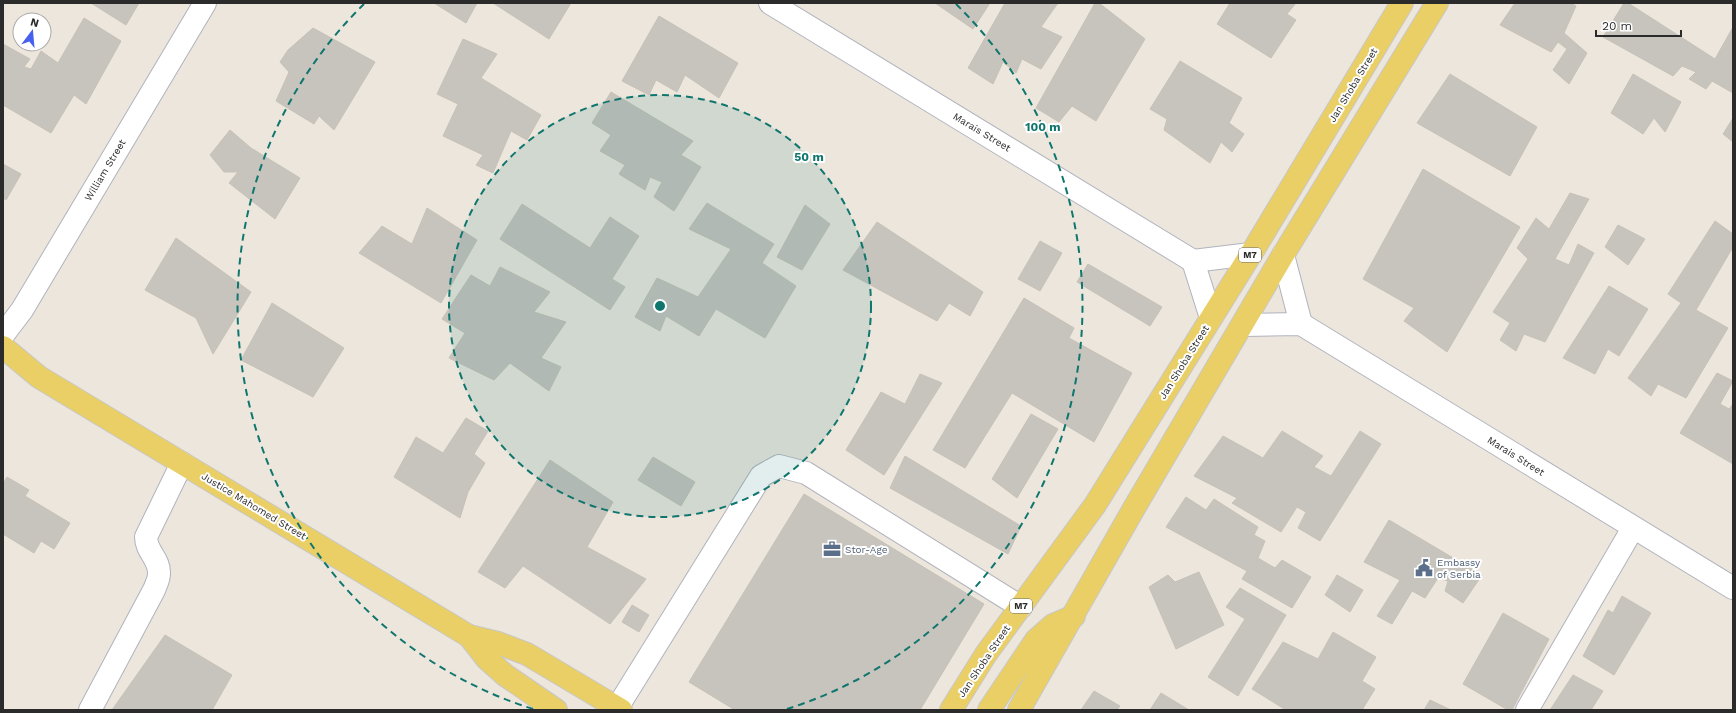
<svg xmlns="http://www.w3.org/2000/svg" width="1736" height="713" viewBox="0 0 1736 713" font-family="'Work Sans',sans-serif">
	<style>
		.building { fill: #c7c3bd; stroke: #c7c2b7 }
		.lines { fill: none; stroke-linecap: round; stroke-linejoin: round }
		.minor-casing { stroke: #b1b3bd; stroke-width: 24 }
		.major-casing { stroke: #c8c8c8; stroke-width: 24 }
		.minor { stroke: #fff; stroke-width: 22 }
		.major { stroke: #e9cf65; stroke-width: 22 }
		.ring { fill: none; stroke: #0f766e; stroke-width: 2; stroke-dasharray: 7 5 }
		.labels { text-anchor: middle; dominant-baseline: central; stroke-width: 4; stroke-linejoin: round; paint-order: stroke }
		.shield { fill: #fff; stroke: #6b6b6b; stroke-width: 1 }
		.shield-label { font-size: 9px; font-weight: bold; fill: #2b2b2b }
		.street-label { font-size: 10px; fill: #2b2b2b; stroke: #fff }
		.service-label { font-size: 10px; fill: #4e5e75; stroke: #fff; text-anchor: start }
		.centre { fill: #0f766e; stroke: #fff; stroke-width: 2 }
		.ring-label { font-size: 12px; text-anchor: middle; font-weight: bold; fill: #0f766e; stroke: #fff; stroke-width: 4; stroke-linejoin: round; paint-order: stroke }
	</style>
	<rect width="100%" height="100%" fill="#ece6dd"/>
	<g class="building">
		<polygon points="91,3 139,3 126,25"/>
		<polygon points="434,3 477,3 466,23"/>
		<polygon points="493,3 571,3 549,39"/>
		<polygon points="935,3 990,3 973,29"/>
		<polygon points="1005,3 1058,3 1041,27 1062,37 1041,69 1022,59 1016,73 1003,62 993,84 968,68"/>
		<polygon points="1095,3 1099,3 1145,39 1096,121 1072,106 1059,122 1036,108"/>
		<polygon points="1230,3 1296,3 1287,14 1296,20 1271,58 1217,24"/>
		<polygon points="1515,3 1571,3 1576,6 1564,33 1587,53 1569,84 1553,70 1567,49 1558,42 1551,52 1500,25"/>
		<polygon points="1624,3 1628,3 1715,59 1733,27 1733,93 1712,81 1706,89 1689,79 1696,72 1682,66 1673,76 1603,37"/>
		<polygon points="659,16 738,63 719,98 685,75 677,92 656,80 649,95 622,81"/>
		<polygon points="84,18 121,41 86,104 74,95 51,133 3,105 3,44 30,59 24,67 31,69 41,51 58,63"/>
		<polygon points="313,28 375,62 334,130 319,116 314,124 276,101 289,72 280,62 288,50"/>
		<polygon points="463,39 497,54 481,78 541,115 527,140 511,131 493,173 476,165 483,155 443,136 458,104 437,94"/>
		<polygon points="1180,61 1242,98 1229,123 1244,134 1232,152 1221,142 1210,163 1164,130 1167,119 1150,109"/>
		<polygon points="1450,74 1537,127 1510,176 1417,123"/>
		<polygon points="1633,74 1681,102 1665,132 1654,118 1643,134 1611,113"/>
		<polygon points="611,92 693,141 681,155 701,167 674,211 654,197 662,182 650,177 645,190 619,174 625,165 600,151 611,135 592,123"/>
		<polygon points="1733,118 1733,142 1723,134"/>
		<polygon points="230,130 251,148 300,178 275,219 229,183 238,172 224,172 210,155"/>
		<polygon points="3,164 21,174 6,200 3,198"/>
		<polygon points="1423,169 1520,227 1447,352 1404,321 1414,308 1363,279"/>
		<polygon points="1570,193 1589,199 1555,259 1569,265 1578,244 1594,253 1545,342 1524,334 1516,351 1500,340 1510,323 1493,312 1528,259 1517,248 1536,218 1549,229"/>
		<polygon points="707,203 774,244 762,263 796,286 765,338 716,309 699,336 666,316 660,331 635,317 657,278 698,297 731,249 689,229"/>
		<polygon points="522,204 590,248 610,217 639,236 612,279 625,287 610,310 500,239"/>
		<polygon points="805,205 830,224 802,270 777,257"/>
		<polygon points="427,208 477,240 441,303 359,253 382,226 412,244"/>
		<polygon points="1715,221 1733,234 1733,247 1696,310 1728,328 1686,398 1658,384 1651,396 1628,378 1681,303 1668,294"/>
		<polygon points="877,222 983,292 970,316 949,303 937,321 843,270"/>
		<polygon points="1618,225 1645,239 1628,265 1605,247"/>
		<polygon points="176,238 251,292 213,354 196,318 145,290"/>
		<polygon points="1040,241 1062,253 1040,291 1018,279"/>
		<polygon points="1088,264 1162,307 1150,326 1077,282"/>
		<polygon points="500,267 550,292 534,312 566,322 541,358 561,367 549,391 510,363 494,380 449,358 465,333 442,319 471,275 490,286"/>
		<polygon points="1609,286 1648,309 1619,356 1608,349 1595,374 1563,358"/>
		<polygon points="1024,298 1074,328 1069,338 1132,373 1094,442 1012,393 965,468 933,450"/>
		<polygon points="272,303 344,348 313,397 241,360"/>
		<polygon points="1717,373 1733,381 1720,404 1729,409 1733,404 1733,464 1680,433"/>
		<polygon points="920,374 942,383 884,475 846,450 881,392 905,404"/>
		<polygon points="1031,414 1058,429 1017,498 992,479"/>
		<polygon points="466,418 488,431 474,454 485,463 468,492 460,518 394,477 416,437 443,453"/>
		<polygon points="1282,431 1323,456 1314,467 1331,476 1360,431 1381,444 1320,541 1298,528 1306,512 1297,507 1281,532 1232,503 1237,498 1194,476 1223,436 1263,458"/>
		<polygon points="905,456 1021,526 1008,554 890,488"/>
		<polygon points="653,457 695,482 681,506 638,480"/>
		<polygon points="550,460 613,502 587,547 646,579 610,624 523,566 505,588 478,572"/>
		<polygon points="7,477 29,490 25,496 70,523 54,549 41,541 34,553 3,534 3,484"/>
		<polygon points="804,494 984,604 920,710 735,710 689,682"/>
		<polygon points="1186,497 1206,510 1214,499 1258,527 1254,535 1265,541 1258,558 1275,568 1282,560 1311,577 1292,608 1242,579 1247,571 1166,527"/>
		<polygon points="1389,520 1482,575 1463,603 1445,591 1448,581 1438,578 1425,598 1412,591 1392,624 1377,616 1400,580 1364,562"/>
		<polygon points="1199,572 1224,625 1176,649 1149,587 1168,575 1175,582"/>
		<polygon points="1337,575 1363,590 1350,612 1325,595"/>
		<polygon points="1240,588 1286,615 1238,696 1208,677 1245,619 1226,607"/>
		<polygon points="1622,596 1651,613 1614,675 1583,656 1608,610 1613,613"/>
		<polygon points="632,605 649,615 639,632 622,622"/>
		<polygon points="1503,613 1549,639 1512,710 1508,710 1463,684"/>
		<polygon points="1333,632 1376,657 1362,681 1375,689 1362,710 1286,710 1252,689 1283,642 1318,659"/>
		<polygon points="165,635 232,675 212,710 112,710"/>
		<polygon points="1573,675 1603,691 1591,710 1550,710"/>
		<polygon points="1094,691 1120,706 1117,710 1081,710"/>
		<polygon points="1161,693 1189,710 1150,710"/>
		<polygon points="1430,700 1451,710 1424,710"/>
	</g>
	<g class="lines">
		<g class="minor-casing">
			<g id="minor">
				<polyline points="770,3 1193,261 1251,254"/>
				<polyline points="1283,255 1301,324"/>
				<polyline points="1193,261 1211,318"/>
				<polyline points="1243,325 1301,324 1733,588"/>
				<polyline points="3,335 22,310 205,3"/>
				<polyline points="617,708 761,476 779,466 806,473 1021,607"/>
				<path d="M 90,710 L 154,590 C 156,585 159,579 159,574 C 160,559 146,552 146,537 L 182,463"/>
				<polyline points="1527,710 1633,528"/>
			</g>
		</g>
		<g class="major-casing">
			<g id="major">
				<polyline points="3,347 39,377 469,636 498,643 527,654 621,710"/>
				<polyline points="469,636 487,659 505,675 556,710"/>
				<polyline points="951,710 986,654 1095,505 1251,254 1402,3"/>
				<polyline points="989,710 1036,640 1053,625 1074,616"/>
				<polyline points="1019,710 1133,510 1283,255 1437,3"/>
			</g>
		</g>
		<use href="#minor" class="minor"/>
		<use href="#major" class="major"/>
	</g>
	<circle cx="660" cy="306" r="211" fill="#0f766e" fill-opacity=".12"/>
	<g class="ring">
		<circle cx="660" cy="306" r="211"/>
		<path d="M533 709A423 423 0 0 1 364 4M956 4A423 423 0 0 1 787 709"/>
	</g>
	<defs>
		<g id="office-bare" transform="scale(1.38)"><path d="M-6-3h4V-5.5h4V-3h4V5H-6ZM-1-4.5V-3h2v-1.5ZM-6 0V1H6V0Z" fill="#5c6f8a" stroke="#fff" stroke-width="2.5" paint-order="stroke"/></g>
		<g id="civic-bare" transform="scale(1.38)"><path d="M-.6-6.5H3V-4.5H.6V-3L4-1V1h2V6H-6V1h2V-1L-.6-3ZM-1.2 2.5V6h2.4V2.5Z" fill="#5c6f8a" stroke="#fff" stroke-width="2.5" paint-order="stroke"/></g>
	</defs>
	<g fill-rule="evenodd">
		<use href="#office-bare" x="832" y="549"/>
		<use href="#civic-bare" x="1424" y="568"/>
	</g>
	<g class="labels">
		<g class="shield">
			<rect x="1239" y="248" width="22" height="14" rx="3"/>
			<rect x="1010" y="599" width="22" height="14" rx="3"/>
		</g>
		<g class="shield-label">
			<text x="1250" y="255">M7</text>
			<text x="1021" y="606">M7</text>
		</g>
		<g class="street-label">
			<text transform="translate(1353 85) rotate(-59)">Jan Shoba Street</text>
			<text transform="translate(982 132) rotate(31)">Marais Street</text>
			<text transform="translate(105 170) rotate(-59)">William Street</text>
			<text transform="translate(1184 362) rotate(-58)">Jan Shoba Street</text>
			<text transform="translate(1516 456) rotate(32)">Marais Street</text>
			<text transform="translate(254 506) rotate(31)">Justice Mahomed Street</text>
			<text transform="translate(984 661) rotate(-56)">Jan Shoba Street</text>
		</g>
		<g class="service-label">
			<text x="845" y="549">Stor-Age</text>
			<text x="1437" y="562">Embassy<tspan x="1437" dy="12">of Serbia</tspan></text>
		</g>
	</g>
	<circle cx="660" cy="306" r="6" class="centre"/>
	<g class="ring-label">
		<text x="1043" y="131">100 m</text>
		<text x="809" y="161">50 m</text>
	</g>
	<rect width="1736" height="713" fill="none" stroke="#2b2b2b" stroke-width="8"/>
	<g transform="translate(32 32) rotate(16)"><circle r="19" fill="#ffffff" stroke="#aaaaaa"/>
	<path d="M0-3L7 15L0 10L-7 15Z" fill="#4660f0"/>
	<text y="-6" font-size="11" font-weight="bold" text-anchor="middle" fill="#2b2b2b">N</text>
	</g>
	<path d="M1596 30v6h85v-6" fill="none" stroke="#2b2b2b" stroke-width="2"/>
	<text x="1602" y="30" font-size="12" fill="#2b2b2b" stroke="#ffffff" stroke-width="3" paint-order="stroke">20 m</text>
</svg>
